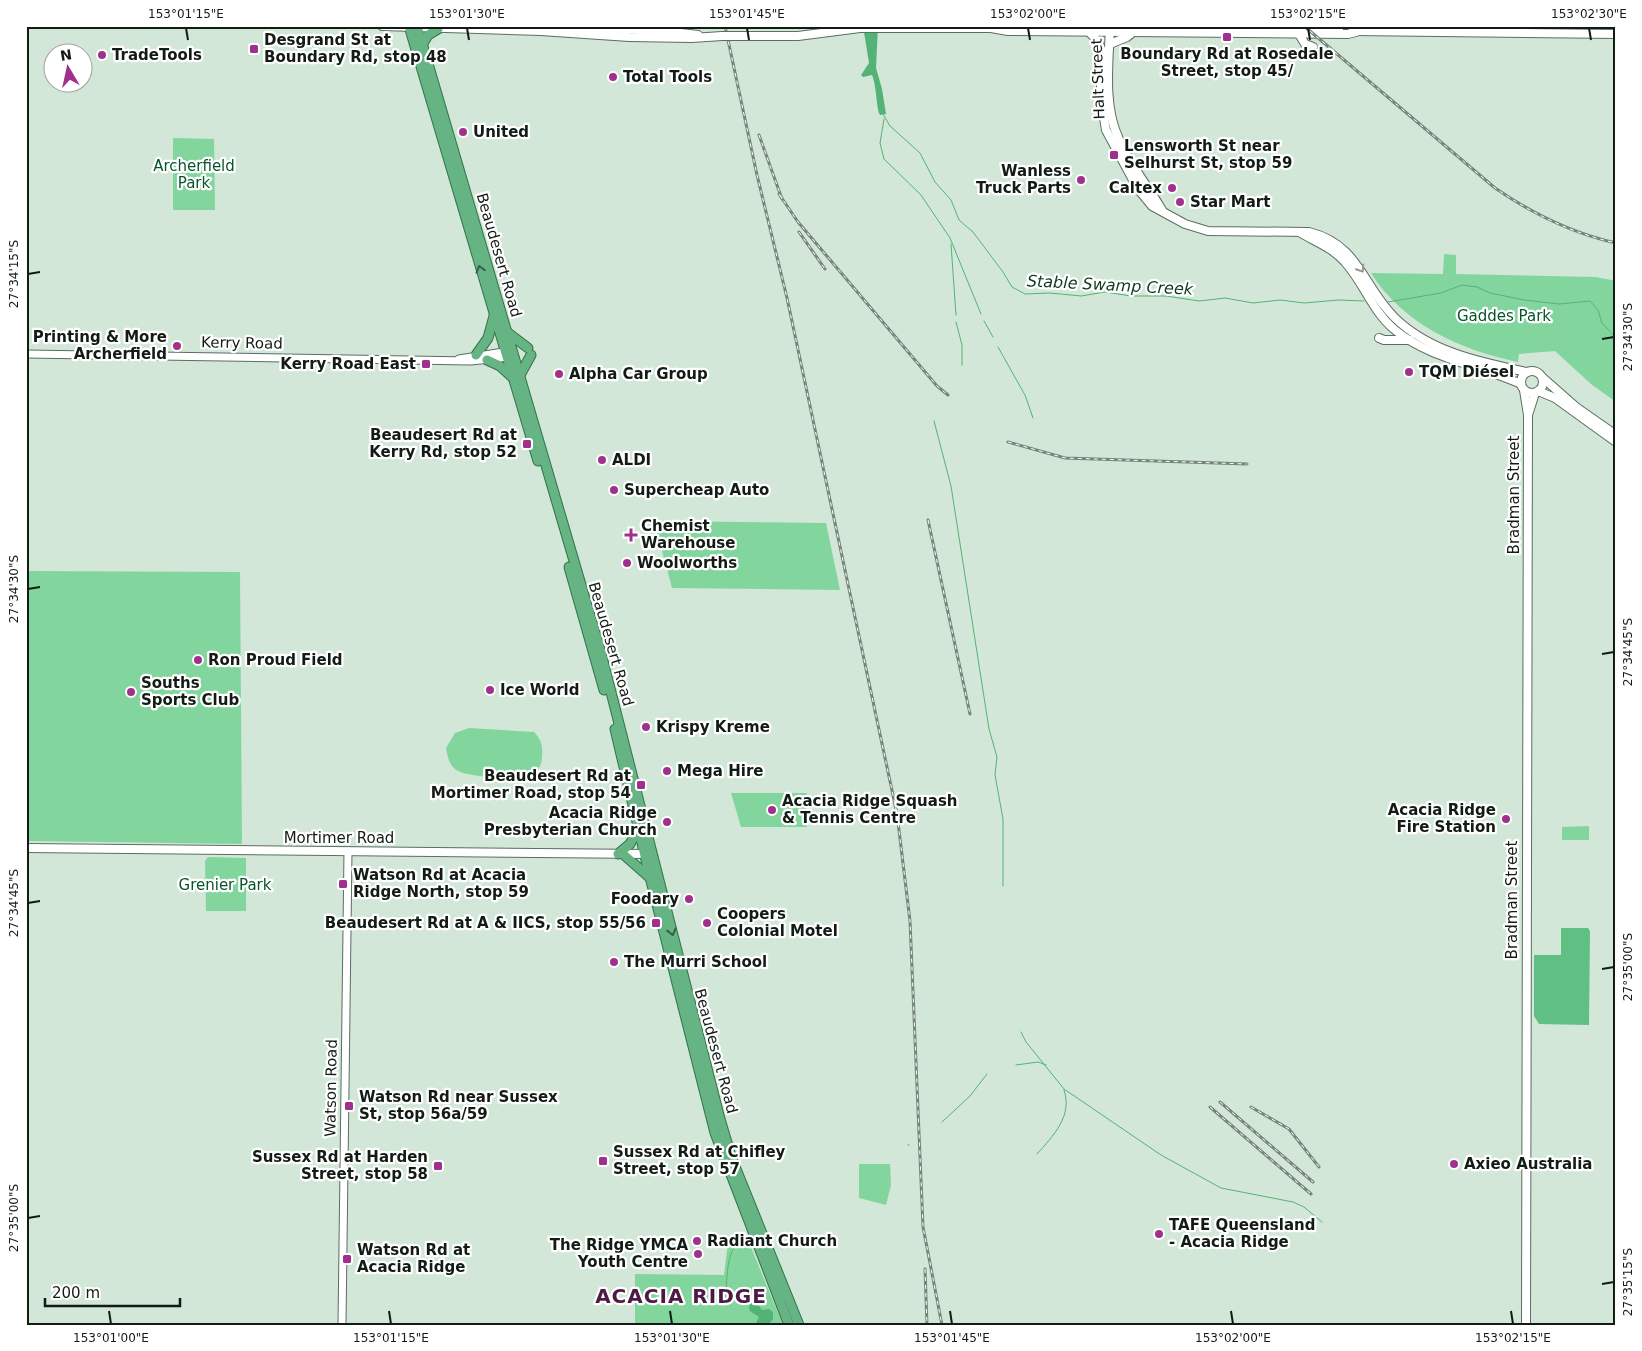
<svg xmlns="http://www.w3.org/2000/svg" width="1642" height="1351" viewBox="0 0 1642 1351" font-family="'DejaVu Sans',sans-serif">
	<style>
		.green { fill: #82d69d }
		.forest { fill: #60bf82 }
		.water { fill: #53b376 }
		.lines { fill: none; stroke-linecap: round; stroke-linejoin: round }
		.stream { stroke: #53b376; stroke-width: 1 }
		.tertiary-casing { stroke: #5b6e60; stroke-width: 9 }
		.secondary-casing { stroke: #5b6e60; stroke-width: 10 }
		.trunk-casing { stroke: #30734a; stroke-width: 11 }
		.tertiary { stroke: #fff; stroke-width: 7 }
		.secondary { stroke: #fff; stroke-width: 8 }
		.trunk { stroke: #66b484; stroke-width: 9 }
		.rail-casing { stroke: #76857a; stroke-width: 3 }
		.rail { stroke: #fff; stroke-width: 1; stroke-dasharray: 4; stroke-linecap: butt }
		.secondary-bridge-casing { stroke: #5b6e60; stroke-width: 10; stroke-linecap: butt }
		.secondary-bridge { stroke: #fff; stroke-width: 8 }
		.oneway { stroke: #386047 }
		.oneway2 { stroke: #959896 }
		.ticks { fill: none; stroke: #131b15; stroke-width: 2 }
		.poi-dot { fill: #a0308d; stroke: #fff; stroke-width: 2 }
		.labels { text-anchor: middle; dominant-baseline: central; stroke-width: 4.5; stroke-linejoin: round; paint-order: stroke }
		.poi-label { font-size: 15px; font-weight: bold; fill: #131b15; stroke: #fff; text-anchor: start }
		.street-label { font-size: 15px; fill: #131b15; stroke: #fff }
		.park-label { font-size: 15px; fill: #07532b; stroke: #fff }
		.water-label { font-size: 16px; font-style: italic; fill: #0f381f; stroke: #fff }
		.district-label { font-size: 20px; font-weight: bold; letter-spacing: 1px; fill: #4f1946; stroke: #fff }
		.neatline { fill: none; stroke: #131b15; stroke-width: 2 }
		.ticks-label { font-size: 12px; text-anchor: middle; fill: #131b15 }
	</style>
	<rect width="100%" height="100%" fill="#d2e7d7"/>
	<g class="green">
		<polygon points="173,138 214,139 215,210 173,210"/>
		<path d="M 1444,254 L 1456,255 L 1456,274 L 1596,277 L 1616,281 L 1616,402 L 1591,384 L 1555,351 L 1519,354 L 1518,362 C 1460,350 1403,324 1371,273 L 1443,274 Z"/>
		<polygon points="654,521 826,523 840,590 672,588"/>
		<polygon points="26,571 240,572 242,844 26,841"/>
		<path d="M 469,728 L 534,732 C 541,739 543,746 542,756 C 542,764 540,768 534,773 C 523,781 465,778 455,769 C 449,764 447,755 446,748 L 455,733 Z"/>
		<polygon points="731,793 807,793 807,827 741,827"/>
		<polygon points="1589,826 1589,840 1562,840 1562,827"/>
		<polygon points="208,857 246,858 246,911 206,911 205,861"/>
		<polygon points="859,1164 890,1164 891,1185 886,1205 859,1198"/>
		<polygon points="733,1235 746,1235 783,1325 635,1325 635,1274 724,1275 728,1242"/>
	</g>
	<polygon class="forest" points="1561,928 1588,928 1590,931 1589,1025 1539,1024 1534,1016 1534,955 1561,955"/>
	<g class="water">
		<path d="M 863,26 L 878,26 L 876,68 L 882,89 L 886,114 L 880,115 C 876,108 877,87 872,75 L 863,77 L 861,75 L 869,63 Z"/>
		<polygon points="756,1302 762,1310 769,1309 773,1312 773,1319 768,1325 755,1325 759,1317 750,1311 749,1307 751,1303"/>
	</g>
	<g class="lines">
		<g class="stream">
			<polyline points="883,114 890,126 920,153 935,182 951,200 959,220 973,232 1003,272 1012,287 1025,294 1050,293 1081,296 1105,292 1131,296 1166,296 1199,301 1225,298 1253,303 1280,300 1304,303 1339,300 1364,301"/>
			<polyline points="884,119 880,143 884,159 921,195 950,238 981,314"/>
			<polyline points="951,244 956,315"/>
			<polyline points="1388,302 1441,293 1462,285 1477,287 1490,293 1524,300 1559,304 1590,301 1598,310 1602,323 1616,338"/>
			<polyline points="984,321 993,337"/>
			<polyline points="956,322 962,345 962,365"/>
			<polyline points="998,347 1025,395 1033,418"/>
			<polyline points="934,421 951,486 989,729 997,757 995,775 1003,819 1003,886"/>
			<polyline points="1021,1032 1026,1042 1064,1089 1161,1155 1221,1188 1293,1202 1304,1207 1322,1222"/>
			<polyline points="1016,1065 1038,1062 1046,1065"/>
			<polyline points="942,1122 970,1096 987,1074"/>
			<polyline points="908,1145 909,1145"/>
			<path d="M 1037,1154 C 1053,1136 1073,1116 1064,1090"/>
			<path d="M 725,1298 C 729,1276 723,1246 748,1236"/>
		</g>
		<g class="tertiary-casing">
			<g id="tertiary">
				<polyline points="26,354 471,361 510,357"/>
				<polyline points="459,359 510,351"/>
				<polyline points="342,1325 348,851"/>
			</g>
		</g>
		<g class="secondary-casing">
			<g id="secondary">
				<polyline points="382,26 541,31 629,37 692,38 722,36"/>
				<polyline points="560,26 664,31 698,35"/>
				<path d="M 1110,26 C 1109,61 1103,104 1118,137 C 1129,164 1148,186 1162,210"/>
				<polyline points="1171,26 1202,28"/>
				<polyline points="1213,28 1339,29"/>
				<polyline points="1353,31 1616,34"/>
				<path d="M 1089,32 L 1098,41 L 1101,49 L 1101,100 L 1106,130 L 1138,189 L 1152,206 L 1185,224 L 1208,231 L 1309,232 C 1360,245 1362,286 1395,318 C 1430,352 1480,362 1527,372"/>
				<polyline points="1299,34 1305,44 1313,47"/>
				<polyline points="741,36 798,36 860,28 991,28 1008,31 1348,34 1356,32"/>
				<polyline points="1110,44 1127,37 1132,33"/>
				<path d="M 1301,233 C 1316,242 1333,248 1345,262 C 1364,283 1372,311 1395,330 C 1430,359 1480,365 1521,384"/>
				<polyline points="1379,338 1384,340 1410,340"/>
				<circle cx="1532" cy="382" r="11"/>
				<polyline points="1543,378 1576,407 1616,435"/>
				<polyline points="1524,390 1528,415 1526,1325"/>
				<polyline points="1538,391 1555,398 1616,442"/>
				<polyline points="1528,415 1535,393"/>
				<polyline points="26,848 649,854"/>
			</g>
		</g>
		<g class="trunk-casing">
			<g id="trunk">
				<polyline points="409,26 538,461"/>
				<polyline points="417,26 601,653 720,1119 732,1159 799,1325"/>
				<polyline points="423,43 428,35 438,29"/>
				<polyline points="507,332 528,348"/>
				<polyline points="476,355 488,338 494,316"/>
				<polyline points="487,360 500,366 512,377"/>
				<polyline points="520,375 531,355"/>
				<polyline points="569,567 604,690"/>
				<polyline points="615,729 650,877 715,1133 789,1325"/>
				<polyline points="618,854 630,844 638,829"/>
				<polyline points="623,854 649,877"/>
			</g>
		</g>
		<use href="#tertiary" class="tertiary"/>
		<use href="#secondary" class="secondary"/>
		<use href="#trunk" class="trunk"/>
		<g class="rail-casing">
			<g id="rail">
				<polyline points="725,26 757,175 787,298 897,814 910,921 923,1227 942,1325"/>
				<path d="M 1304,26 L 1495,188 C 1533,214 1571,233 1616,243"/>
				<polyline points="759,135 782,199"/>
				<polyline points="779,194 798,222 937,386 948,395"/>
				<polyline points="799,232 825,269"/>
				<polyline points="1008,442 1065,458 1247,464"/>
				<polyline points="928,520 970,714"/>
				<polyline points="1220,1102 1313,1182"/>
				<polyline points="1210,1107 1311,1194"/>
				<polyline points="1251,1107 1289,1129 1319,1167"/>
				<polyline points="925,1269 927,1325"/>
			</g>
		</g>
		<use href="#rail" class="rail"/>
		<g class="secondary-bridge-casing">
			<polyline id="secondary-bridge" points="722,36 741,36"/>
		</g>
		<use href="#secondary-bridge" class="secondary-bridge"/>
	</g>
	<defs><path id="oneway-chevron" d="M-2-3.5L2.5 0L-2 3.5" fill="none" stroke-width="1.6" stroke-linecap="round" stroke-linejoin="round" transform="scale(1.25)"/></defs>
	<g class="oneway">
		<use href="#oneway-chevron" transform="translate(480 269) rotate(-106)"/>
		<use href="#oneway-chevron" transform="translate(672 932) rotate(76)"/>
	</g>
	<use class="oneway2" href="#oneway-chevron" transform="translate(1361 269) rotate(57)"/>
	<path class="ticks" d="M 186,28 L 188,40M 467,28 L 469,40M 747,28 L 749,40M 1028,28 L 1030,40M 1308,28 L 1310,40M 1589,28 L 1591,40M 28,274 L 40,272M 1602,339 L 1614,337M 28,589 L 40,587M 1602,654 L 1614,652M 28,903 L 40,901M 1602,969 L 1614,967M 28,1218 L 40,1216M 1602,1284 L 1614,1282M 109,1311 L 111,1324M 389,1311 L 391,1324M 670,1311 L 672,1324M 950,1311 L 952,1324M 1231,1311 L 1233,1324M 1511,1311 L 1513,1324"/>
	<g class="poi-dot">
		<rect x="1222" y="32" width="10" height="10" rx="2.5"/>
		<rect x="249" y="44" width="10" height="10" rx="2.5"/>
		<circle cx="102" cy="55" r="5"/>
		<circle cx="613" cy="77" r="5"/>
		<circle cx="463" cy="132" r="5"/>
		<rect x="1109" y="150" width="10" height="10" rx="2.5"/>
		<circle cx="1081" cy="180" r="5"/>
		<circle cx="1172" cy="188" r="5"/>
		<circle cx="1180" cy="202" r="5"/>
		<circle cx="177" cy="346" r="5"/>
		<rect x="421" y="359" width="10" height="10" rx="2.5"/>
		<circle cx="1409" cy="372" r="5"/>
		<circle cx="559" cy="374" r="5"/>
		<rect x="522" y="439" width="10" height="10" rx="2.5"/>
		<circle cx="602" cy="460" r="5"/>
		<circle cx="614" cy="490" r="5"/>
		<path d="M628.5 527.5h5v5h5v5h-5v5h-5v-5h-5v-5h5z"/>
		<circle cx="627" cy="563" r="5"/>
		<circle cx="198" cy="660" r="5"/>
		<circle cx="490" cy="690" r="5"/>
		<circle cx="131" cy="692" r="5"/>
		<circle cx="646" cy="727" r="5"/>
		<circle cx="667" cy="771" r="5"/>
		<rect x="636" y="780" width="10" height="10" rx="2.5"/>
		<circle cx="772" cy="810" r="5"/>
		<circle cx="1506" cy="819" r="5"/>
		<circle cx="667" cy="822" r="5"/>
		<rect x="338" y="879" width="10" height="10" rx="2.5"/>
		<circle cx="689" cy="899" r="5"/>
		<rect x="651" y="918" width="10" height="10" rx="2.5"/>
		<circle cx="707" cy="923" r="5"/>
		<circle cx="614" cy="962" r="5"/>
		<rect x="344" y="1101" width="10" height="10" rx="2.5"/>
		<rect x="598" y="1156" width="10" height="10" rx="2.5"/>
		<circle cx="1454" cy="1164" r="5"/>
		<rect x="433" y="1161" width="10" height="10" rx="2.5"/>
		<circle cx="1159" cy="1234" r="5"/>
		<circle cx="697" cy="1241" r="5"/>
		<circle cx="698" cy="1254" r="5"/>
		<rect x="342" y="1254" width="10" height="10" rx="2.5"/>
	</g>
	<g class="labels">
		<g class="poi-label">
			<text x="264" y="40">Desgrand St at<tspan x="264" dy="17">Boundary Rd, stop 48</tspan></text>
			<text x="1227" y="54" text-anchor="middle">Boundary Rd at Rosedale<tspan x="1227" dy="17">Street, stop 45/</tspan></text>
			<text x="112" y="55">TradeTools</text>
			<text x="623" y="77">Total Tools</text>
			<text x="473" y="132">United</text>
			<text x="1124" y="146">Lensworth St near<tspan x="1124" dy="17">Selhurst St, stop 59</tspan></text>
			<text x="1071" y="171" text-anchor="end">Wanless<tspan x="1071" dy="17">Truck Parts</tspan></text>
			<text x="1162" y="188" text-anchor="end">Caltex</text>
			<text x="1190" y="202">Star Mart</text>
			<text x="167" y="337" text-anchor="end">Printing &amp; More<tspan x="167" dy="17">Archerfield</tspan></text>
			<text x="416" y="364" text-anchor="end">Kerry Road East</text>
			<text x="1419" y="372">TQM Diésel</text>
			<text x="569" y="374">Alpha Car Group</text>
			<text x="517" y="435" text-anchor="end">Beaudesert Rd at<tspan x="517" dy="17">Kerry Rd, stop 52</tspan></text>
			<text x="612" y="460">ALDI</text>
			<text x="624" y="490">Supercheap Auto</text>
			<text x="641" y="526">Chemist<tspan x="641" dy="17">Warehouse</tspan></text>
			<text x="637" y="563">Woolworths</text>
			<text x="208" y="660">Ron Proud Field</text>
			<text x="141" y="683">Souths<tspan x="141" dy="17">Sports Club</tspan></text>
			<text x="500" y="690">Ice World</text>
			<text x="656" y="727">Krispy Kreme</text>
			<text x="677" y="771">Mega Hire</text>
			<text x="631" y="776" text-anchor="end">Beaudesert Rd at<tspan x="631" dy="17">Mortimer Road, stop 54</tspan></text>
			<text x="782" y="801">Acacia Ridge Squash<tspan x="782" dy="17">&amp; Tennis Centre</tspan></text>
			<text x="1496" y="810" text-anchor="end">Acacia Ridge<tspan x="1496" dy="17">Fire Station</tspan></text>
			<text x="657" y="813" text-anchor="end">Acacia Ridge<tspan x="657" dy="17">Presbyterian Church</tspan></text>
			<text x="353" y="875">Watson Rd at Acacia<tspan x="353" dy="17">Ridge North, stop 59</tspan></text>
			<text x="679" y="899" text-anchor="end">Foodary</text>
			<text x="717" y="914">Coopers<tspan x="717" dy="17">Colonial Motel</tspan></text>
			<text x="646" y="923" text-anchor="end">Beaudesert Rd at A &amp; IICS, stop 55/56</text>
			<text x="624" y="962">The Murri School</text>
			<text x="359" y="1097">Watson Rd near Sussex<tspan x="359" dy="17">St, stop 56a/59</tspan></text>
			<text x="613" y="1152">Sussex Rd at Chifley<tspan x="613" dy="17">Street, stop 57</tspan></text>
			<text x="428" y="1157" text-anchor="end">Sussex Rd at Harden<tspan x="428" dy="17">Street, stop 58</tspan></text>
			<text x="1464" y="1164">Axieo Australia</text>
			<text x="1169" y="1225">TAFE Queensland<tspan x="1169" dy="17">- Acacia Ridge</tspan></text>
			<text x="707" y="1241">Radiant Church</text>
			<text x="688" y="1245" text-anchor="end">The Ridge YMCA<tspan x="688" dy="17">Youth Centre</tspan></text>
			<text x="357" y="1250">Watson Rd at<tspan x="357" dy="17">Acacia Ridge</tspan></text>
		</g>
		<g class="street-label">
			<text transform="translate(1098 79) rotate(-92)">Halt Street</text>
			<text transform="translate(499 255) rotate(74)">Beaudesert Road</text>
			<text transform="translate(242 343) rotate(1)">Kerry Road</text>
			<text transform="translate(1514 495) rotate(-90)">Bradman Street</text>
			<text transform="translate(611 644) rotate(74)">Beaudesert Road</text>
			<text x="339" y="838">Mortimer Road</text>
			<text transform="translate(1512 900) rotate(-90)">Bradman Street</text>
			<text transform="translate(716 1051) rotate(75)">Beaudesert Road</text>
			<text transform="translate(331 1088) rotate(-89)">Watson Road</text>
		</g>
		<g class="park-label">
			<text x="194" y="166">Archerfield<tspan x="194" dy="17">Park</tspan></text>
			<text x="1504" y="316">Gaddes Park</text>
			<text x="225" y="885">Grenier Park</text>
		</g>
		<g class="water-label">
			<text transform="translate(1110 285) rotate(3)">Stable Swamp Creek</text>
		</g>
		<g class="district-label">
			<text x="681" y="1296">ACACIA RIDGE</text>
		</g>
	</g>
	<rect width="1642" height="1351" fill="none" stroke="#ffffff" stroke-width="55"/>
	<g transform="translate(68 68) rotate(351)"><circle r="24" fill="#ffffff" stroke="#a1a4a1"/>
	<path d="M0-4L9 19L0 12L-9 19Z" fill="#a0308d"/>
	<text y="-8" font-size="14" font-weight="bold" text-anchor="middle" fill="#131b15">N</text>
	</g>
	<path d="M45 1298v8h135v-8" fill="none" stroke="#131b15" stroke-width="2.5"/>
	<text x="52" y="1298" font-size="15" fill="#131b15" stroke="#ffffff" stroke-width="4" paint-order="stroke">200 m</text>
	<rect x="28" y="28" width="1586" height="1296" class="neatline"/>
	<g class="ticks-label">
		<text x="186" y="18">153°01'15"E</text>
		<text x="467" y="18">153°01'30"E</text>
		<text x="747" y="18">153°01'45"E</text>
		<text x="1028" y="18">153°02'00"E</text>
		<text x="1308" y="18">153°02'15"E</text>
		<text x="1589" y="18">153°02'30"E</text>
		<text transform="translate(14 274) rotate(-90)" y="4">27°34'15"S</text>
		<text transform="translate(1628 337) rotate(-90)" y="4">27°34'30"S</text>
		<text transform="translate(14 589) rotate(-90)" y="4">27°34'30"S</text>
		<text transform="translate(1628 652) rotate(-90)" y="4">27°34'45"S</text>
		<text transform="translate(14 903) rotate(-90)" y="4">27°34'45"S</text>
		<text transform="translate(1628 967) rotate(-90)" y="4">27°35'00"S</text>
		<text transform="translate(14 1218) rotate(-90)" y="4">27°35'00"S</text>
		<text transform="translate(1628 1282) rotate(-90)" y="4">27°35'15"S</text>
		<text x="111" y="1342">153°01'00"E</text>
		<text x="391" y="1342">153°01'15"E</text>
		<text x="672" y="1342">153°01'30"E</text>
		<text x="952" y="1342">153°01'45"E</text>
		<text x="1233" y="1342">153°02'00"E</text>
		<text x="1513" y="1342">153°02'15"E</text>
	</g>
</svg>
